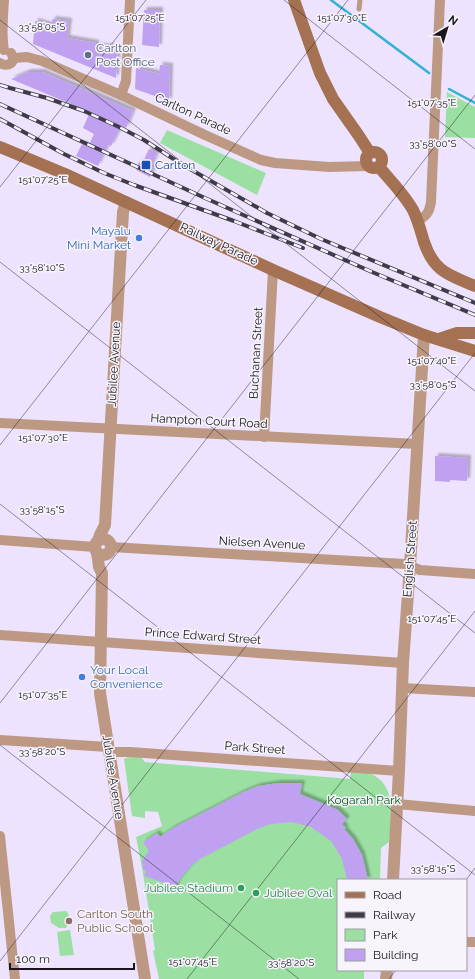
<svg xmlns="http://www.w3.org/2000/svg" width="475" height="979" viewBox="0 0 475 979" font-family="Raleway,sans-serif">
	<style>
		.green { fill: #9be0a2 }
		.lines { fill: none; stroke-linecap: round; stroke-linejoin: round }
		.stream { stroke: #32b2d3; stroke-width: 2.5 }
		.building { fill: #c0a1f1; filter: url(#shadow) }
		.service { stroke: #bd9984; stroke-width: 5 }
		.minor { stroke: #bd9984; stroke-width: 10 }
		.tertiary { stroke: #bd9984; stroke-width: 12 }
		.secondary { stroke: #a57153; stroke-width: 12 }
		.rail-casing { stroke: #403b49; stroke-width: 4 }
		.rail { stroke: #f7f4fb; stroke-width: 2.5; stroke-dasharray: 8; stroke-linecap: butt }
		.ticks { fill: none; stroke: #1a1621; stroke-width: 1; stroke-opacity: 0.45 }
		.service-dot { fill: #5c6f8a; stroke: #f7f4fb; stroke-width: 1.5 }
		.transit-dot { fill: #1a4fb4; stroke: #f7f4fb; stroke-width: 1.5 }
		.shop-dot { fill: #3f7fe0; stroke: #f7f4fb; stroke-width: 1.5 }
		.leisure-dot { fill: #2e9e5b; stroke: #f7f4fb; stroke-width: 1.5 }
		.education-dot { fill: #8d6e63; stroke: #f7f4fb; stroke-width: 1.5 }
		.labels { text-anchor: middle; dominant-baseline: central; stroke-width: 3; stroke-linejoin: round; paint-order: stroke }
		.service-label { font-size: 12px; fill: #4e5e75; stroke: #f7f4fb; text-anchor: start }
		.street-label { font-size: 12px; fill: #1a1621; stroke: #f7f4fb }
		.transit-label { font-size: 12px; fill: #164399; stroke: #f7f4fb; text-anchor: start }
		.shop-label { font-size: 12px; fill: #366cbe; stroke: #f7f4fb; text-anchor: end }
		.park-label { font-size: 12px; fill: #005419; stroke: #f7f4fb }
		.leisure-label { font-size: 12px; fill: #27864d; stroke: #f7f4fb; text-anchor: end }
		.education-label { font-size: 12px; fill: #785e54; stroke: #f7f4fb; text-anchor: start }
		.ticks-label { font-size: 10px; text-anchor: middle; fill: #1a1621; stroke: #f7f4fb; stroke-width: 3; stroke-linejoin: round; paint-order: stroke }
	</style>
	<defs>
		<filter id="shadow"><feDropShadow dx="3" dy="-3" stdDeviation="1" flood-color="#0004"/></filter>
	</defs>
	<rect width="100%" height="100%" fill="#ede3ff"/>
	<g class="green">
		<polygon points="447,92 475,107 475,138 445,137"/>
		<polygon points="167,130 266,173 257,195 160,143"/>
		<path d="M 128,757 L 141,757 L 145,762 L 350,779 L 351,771 C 358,772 369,772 375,776 C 397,789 391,821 389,842 L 381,848 L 380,880 L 338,880 L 338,970 L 364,970 L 364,979 L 159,979 L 153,951 L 155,950 C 149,913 144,875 136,837 L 162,826 L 158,812 L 145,811 L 145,818 L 132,816 L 124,759 Z"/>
		<polygon points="67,911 69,916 69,923 66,928 59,928 51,923 50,916 53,912"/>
		<polygon points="70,930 74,955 60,956 57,932"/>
	</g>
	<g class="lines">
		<g class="stream">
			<polyline points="331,0 429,73"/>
			<polyline points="449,89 475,103"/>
		</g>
	</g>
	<g class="building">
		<polygon points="144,10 160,10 159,47 142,45"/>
		<polygon points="53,19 69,21 67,38 96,43 96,46 118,47 116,78 33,44 35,21 50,25"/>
		<polygon points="160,65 170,66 169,101 135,89 136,68 159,74"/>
		<polygon points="28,72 42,72 133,111 126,128 121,126 111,146 108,145 98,166 76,156 82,144 88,147 94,134 83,128 90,112 11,79"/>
		<polygon points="149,149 157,153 151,167 154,168 150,177 136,170 139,162 142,164"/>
		<polygon points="435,456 468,458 467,481 450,480 450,482 435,481"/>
		<polygon points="279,783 302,783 300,794 338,810 347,819 342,824 346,828 344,829 353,839 362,855 368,880 347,880 342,859 331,841 311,827 292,822 271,824 259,828 198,860 188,869 177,883 176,887 144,876 146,871 143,869 142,861 149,851 143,842 157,833 160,837 173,828 243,792 258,786"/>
	</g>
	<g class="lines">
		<polyline class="service" points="359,9 360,0"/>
		<g class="minor">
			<path d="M 4,0 C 3,17 1,34 4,50"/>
			<polyline points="14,58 27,57 42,61 121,95 205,135 261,160 275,163 329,167 368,166"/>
			<path d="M 0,63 C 8,68 17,62 11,53"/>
			<polyline points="121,95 126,81 130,0"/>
			<path d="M 418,221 C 427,215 429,213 431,202 L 440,0"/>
			<polyline points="0,423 417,444"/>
			<polyline points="264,437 273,270"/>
			<polyline points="0,540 95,547"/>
			<polyline points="111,547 405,564 420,570 475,574"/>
			<polyline points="0,635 403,663"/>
			<polyline points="402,688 475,692"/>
			<polyline points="0,740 108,747"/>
			<polyline points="109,752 130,752 399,771"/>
			<polyline points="397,804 475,811"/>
			<polyline points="0,836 15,979"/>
			<polyline points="466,942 475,942"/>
		</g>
		<g class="tertiary">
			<circle cx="103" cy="547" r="8"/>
			<polyline points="98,541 100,535 105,525 123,212 126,202"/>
			<polyline points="97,552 99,567 102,573 100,693 145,979"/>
			<polyline points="393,880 399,771 403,663 410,566 424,335"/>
			<polyline points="386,979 387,970"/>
		</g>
		<g class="secondary">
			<polyline points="294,0 320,73 333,99 359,136 370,153"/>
			<polyline points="0,147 65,174 273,270 380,317 424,335 475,351"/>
			<circle cx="374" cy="160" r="8"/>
			<path d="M 379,167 C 391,181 404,194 413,210 C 418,220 421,232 424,242 C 434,272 449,275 475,286"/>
			<polyline points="439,339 457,333 475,333"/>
		</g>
		<g class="rail-casing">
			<g id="rail">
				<polyline points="0,85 10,88 47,98 84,111 117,126 144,140 183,165 267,213 321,239 475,303"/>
				<polyline points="0,104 205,198 372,272 475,315"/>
				<polyline points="0,119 64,154 104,173 134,185 234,221 303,248"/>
			</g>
		</g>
		<use href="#rail" class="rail"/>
	</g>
	<path class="ticks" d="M 284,0 L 475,149M 0,20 L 475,391M 0,187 L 146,0M 0,262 L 475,633M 0,445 L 348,0M 0,504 L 475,875M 0,703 L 475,95M 0,745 L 299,979M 466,880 L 475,868M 0,961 L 475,353M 187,979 L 475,611M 389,979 L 396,970"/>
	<circle class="service-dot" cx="88" cy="55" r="4"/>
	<rect class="transit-dot" x="141" y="160" width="10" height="10" rx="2"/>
	<g class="shop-dot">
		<circle cx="139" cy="238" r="4"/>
		<circle cx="82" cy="677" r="4"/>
	</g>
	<g class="leisure-dot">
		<circle cx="241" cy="888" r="4"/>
		<circle cx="256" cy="893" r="4"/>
	</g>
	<circle class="education-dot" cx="69" cy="921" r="4"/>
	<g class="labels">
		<g class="service-label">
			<text x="96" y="48">Carlton<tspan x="96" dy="14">Post Office</tspan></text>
		</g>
		<g class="street-label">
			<text transform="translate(193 114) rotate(25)">Carlton Parade</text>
			<text transform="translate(219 244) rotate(25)">Railway Parade</text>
			<text transform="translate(256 353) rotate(-87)">Buchanan Street</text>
			<text transform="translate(114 364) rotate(-87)">Jubilee Avenue</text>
			<text transform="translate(209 421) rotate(3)">Hampton Court Road</text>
			<text transform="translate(262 543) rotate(3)">Nielsen Avenue</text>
			<text transform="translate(410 559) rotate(-86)">English Street</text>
			<text transform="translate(203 636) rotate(4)">Prince Edward Street</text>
			<text transform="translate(255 748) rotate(4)">Park Street</text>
			<text transform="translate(113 777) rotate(81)">Jubilee Avenue</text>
		</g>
		<g class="transit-label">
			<text x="155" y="165">Carlton</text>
		</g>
		<g class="shop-label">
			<text x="131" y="231">Mayalu<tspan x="131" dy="14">Mini Market</tspan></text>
			<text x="90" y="670" text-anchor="start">Your Local<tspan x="90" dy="14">Convenience</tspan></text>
		</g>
		<g class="park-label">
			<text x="364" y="800">Kogarah Park</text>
		</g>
		<g class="leisure-label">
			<text x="233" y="888">Jubilee Stadium</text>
			<text x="264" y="893" text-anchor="start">Jubilee Oval</text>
		</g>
		<g class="education-label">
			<text x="77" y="914">Carlton South<tspan x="77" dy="14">Public School</tspan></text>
		</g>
	</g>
	<g class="ticks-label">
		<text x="342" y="21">151°07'30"E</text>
		<text x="140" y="21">151°07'25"E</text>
		<text x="42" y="30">33°58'05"S</text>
		<text x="432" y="106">151°07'35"E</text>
		<text x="433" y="147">33°58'00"S</text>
		<text x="43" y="183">151°07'25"E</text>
		<text x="42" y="271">33°58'10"S</text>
		<text x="432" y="364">151°07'40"E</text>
		<text x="433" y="388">33°58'05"S</text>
		<text x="43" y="441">151°07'30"E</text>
		<text x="42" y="513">33°58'15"S</text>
		<text x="432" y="622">151°07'45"E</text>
		<text x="43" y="698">151°07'35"E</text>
		<text x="42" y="755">33°58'20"S</text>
		<text x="433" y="872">33°58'15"S</text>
		<text x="193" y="965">151°07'45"E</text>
		<text x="291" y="966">33°58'20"S</text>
	</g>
	<rect x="337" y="879" width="130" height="92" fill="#f7f4fb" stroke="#9f9ba4"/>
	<rect x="345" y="892" width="20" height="6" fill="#a57153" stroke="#9f9ba4"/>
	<text x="373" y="899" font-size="12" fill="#1a1621">Road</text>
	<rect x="345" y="912" width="20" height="6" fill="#403b49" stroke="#9f9ba4"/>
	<text x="373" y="919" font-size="12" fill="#1a1621">Railway</text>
	<rect x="345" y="929" width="20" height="12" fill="#9be0a2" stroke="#9f9ba4"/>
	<text x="373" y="939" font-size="12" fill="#1a1621">Park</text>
	<rect x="345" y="949" width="20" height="12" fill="#c0a1f1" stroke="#9f9ba4"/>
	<text x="373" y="959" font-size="12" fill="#1a1621">Building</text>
	<g transform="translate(447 28) rotate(38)" stroke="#f7f4fb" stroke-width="3" paint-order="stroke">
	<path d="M0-3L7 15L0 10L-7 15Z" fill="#1a1621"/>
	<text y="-6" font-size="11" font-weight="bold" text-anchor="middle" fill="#1a1621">N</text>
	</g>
	<path d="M10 963v6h124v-6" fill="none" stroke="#1a1621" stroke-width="2"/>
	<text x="16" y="963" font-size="12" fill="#1a1621" stroke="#f7f4fb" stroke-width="3" paint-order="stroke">100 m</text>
</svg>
